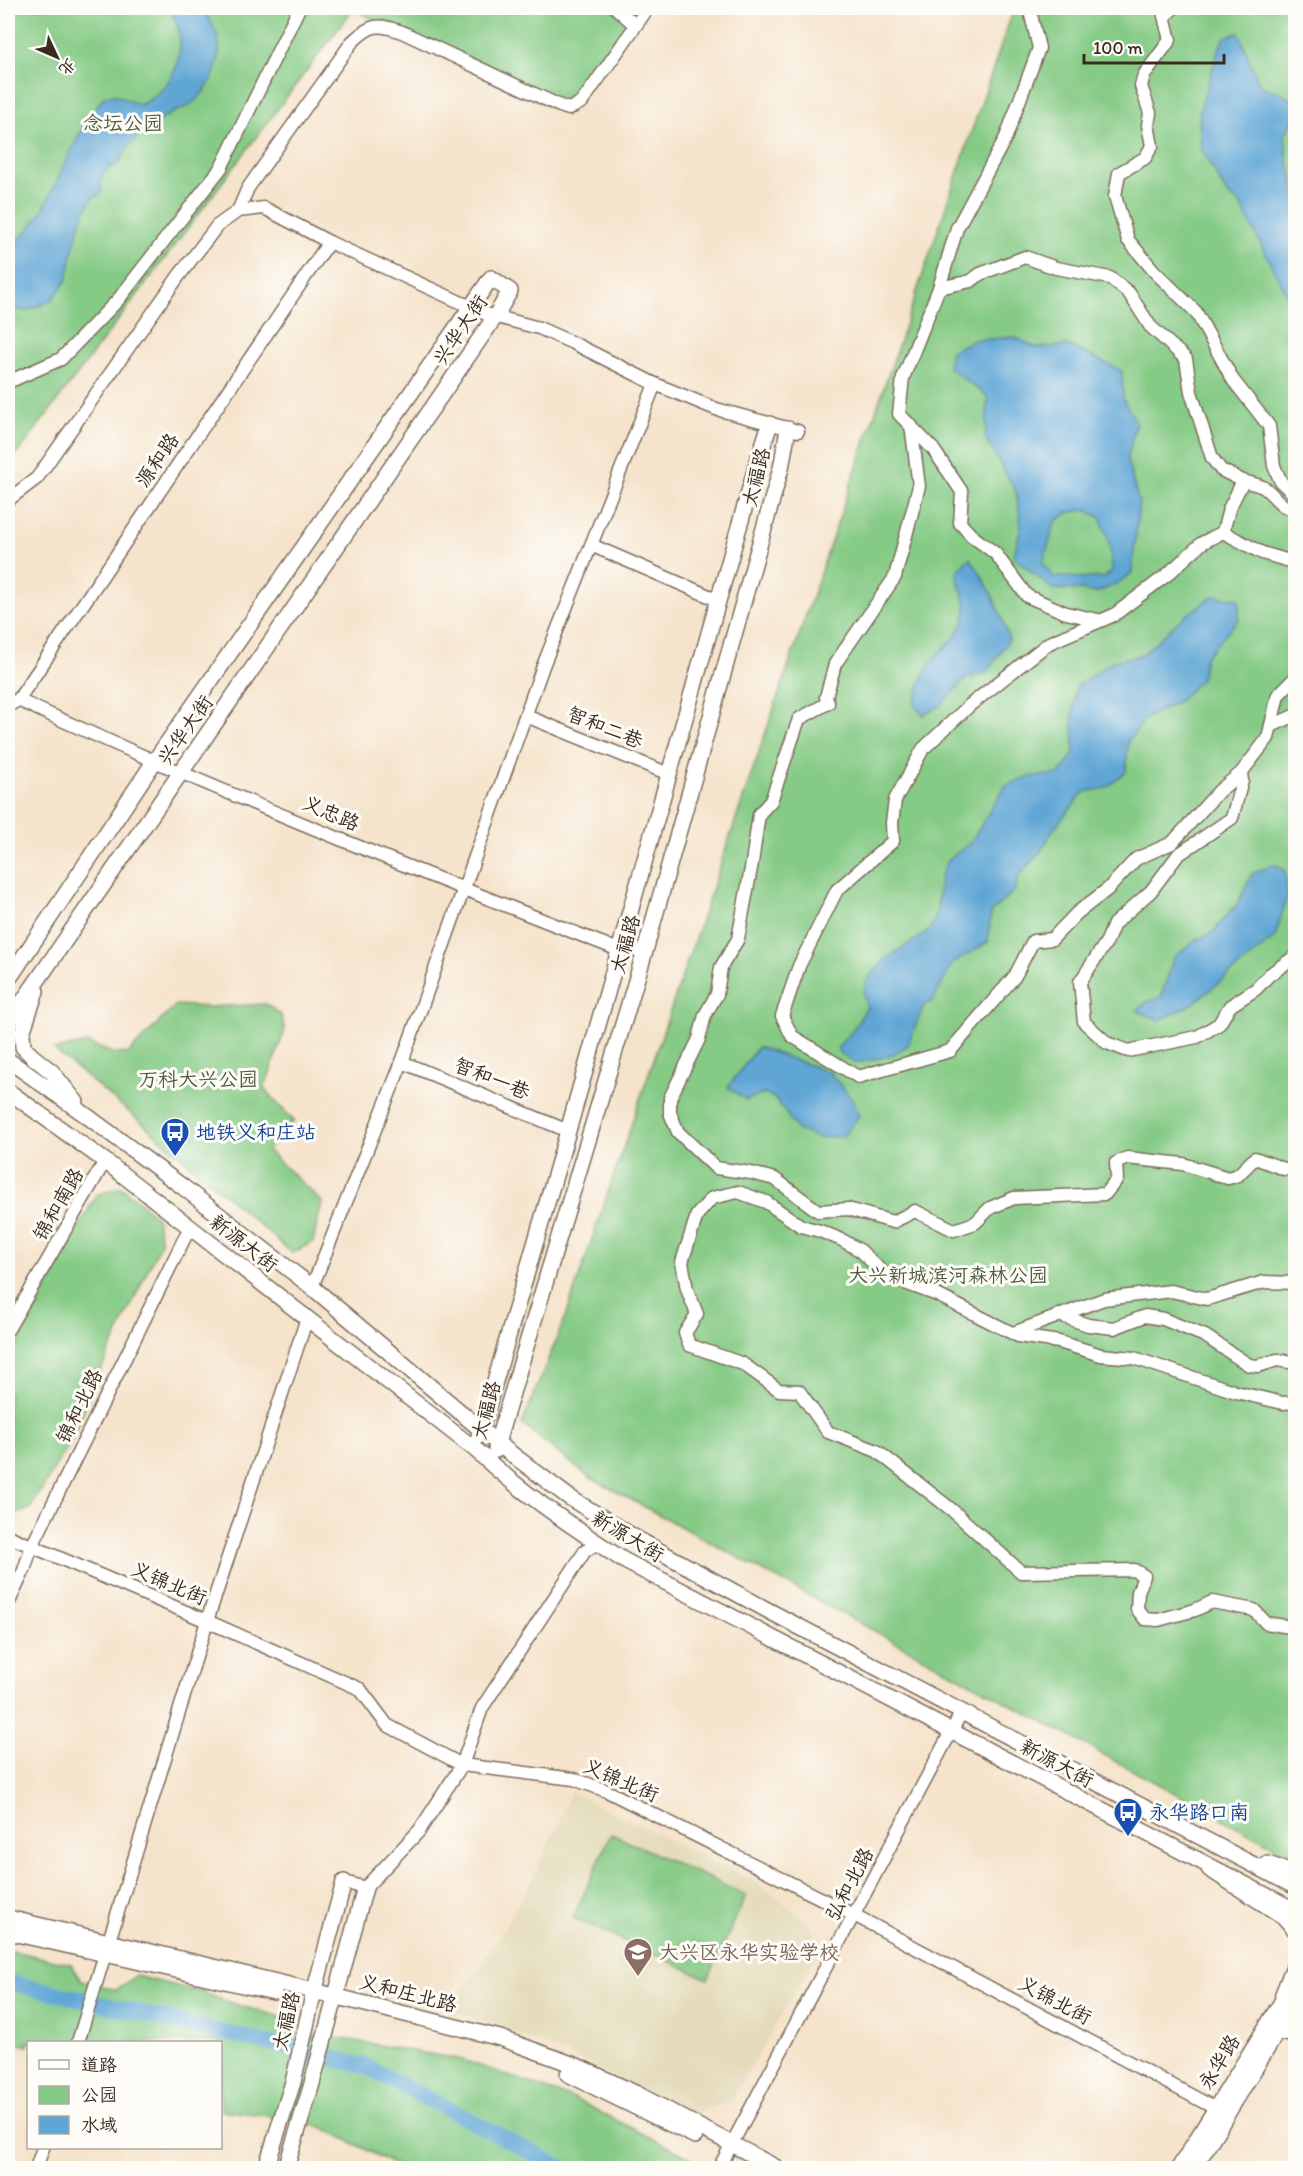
<svg xmlns="http://www.w3.org/2000/svg" width="1303" height="2176" viewBox="0 0 1303 2176" font-family="Itim,'LXGW WenKai TC',sans-serif">
	<style>
		.built { fill: #e4dbba }
		.green { fill: #85ca85; stroke: #607a52; stroke-width: 1.5 }
		.water { fill: #5ea6d5; stroke: #4c687a; stroke-width: 1.5; fill-rule: evenodd }
		.lines { fill: none; stroke-linecap: round; stroke-linejoin: round }
		.river { stroke: #5ea6d5; stroke-width: 16 }
		.minor-casing { stroke: #7c6b5b; stroke-width: 15 }
		.major-casing { stroke: #7c6b5b; stroke-width: 18 }
		.minor { stroke: #fff; stroke-width: 12 }
		.major { stroke: #fff; stroke-width: 15 }
		.labels { text-anchor: middle; dominant-baseline: central; stroke-width: 6; stroke-linejoin: round; paint-order: stroke }
		.park-label { font-size: 20px; fill: #515a3d; stroke: #fdfcf7 }
		.street-label { font-size: 20px; fill: #3b2a1e; stroke: #fdfcf7 }
		.transit-label { font-size: 20px; fill: #164399; stroke: #fdfcf7; text-anchor: start }
		.education-label { font-size: 20px; fill: #785e54; stroke: #fdfcf7; text-anchor: start }
	</style>
	<rect width="100%" height="100%" fill="#fdfcf7"/>
	<filter id="ink" filterUnits="userSpaceOnUse"><feTurbulence type="fractalNoise" baseFrequency=".0167" numOctaves="2"/><feDisplacementMap in="SourceGraphic" scale="12" xChannelSelector="R" yChannelSelector="G"/><feConvolveMatrix kernelMatrix="1 2 1 2 8 2 1 2 1" color-interpolation-filters="sRGB"/></filter>
	<filter id="wash" filterUnits="userSpaceOnUse"><feTurbulence type="fractalNoise" baseFrequency=".008" numOctaves="4" result="noise"/><feDisplacementMap in="SourceGraphic" scale="24" xChannelSelector="R" yChannelSelector="G"/><feGaussianBlur stdDeviation="1.35" result="paint"/><feColorMatrix in="noise" values="0 0 0 0 0 0 0 0 0 0 0 0 0 0 0 0 0 1.4 0 .05"/><feComposite in="paint" operator="in"/></filter>
	<g filter="url(#wash)">
		<rect width="100%" height="100%" fill="#f5e3cb"/>
		<polygon class="built" points="571,1792 756,1882 809,1922 822,1946 731,2101 692,2114 569,2055 449,2008 494,1945 532,1881"/>
		<g class="green">
			<polygon points="8,8 638,8 563,113 353,9 8,466"/>
			<polygon points="1014,8 1295,8 1295,1858 589,1477 522,1424 565,1318"/>
			<polygon points="266,1004 281,1015 285,1030 264,1089 294,1121 267,1150 322,1202 313,1242 292,1253 140,1121 54,1050 87,1043 115,1054 129,1053 176,1005 209,1007"/>
			<polygon points="121,1187 156,1216 161,1242 94,1384 72,1439 30,1509 8,1517 8,1362 96,1195"/>
			<polygon points="611,1834 746,1895 708,1979 573,1918"/>
			<polygon points="8,1950 71,1964 81,1980 116,1990 136,1976 201,1992 237,2005 289,2019 292,2033 350,2040 463,2060 572,2098 693,2159 694,2168 401,2168 322,2127 263,2115 221,2110 220,2042 28,2042 28,2046 8,2041"/>
		</g>
		<g class="water">
			<path d="M 169,8 L 202,8 C 208,16 218,32 219,44 C 222,64 207,93 191,104 C 186,108 180,109 174,112 C 160,119 137,136 127,148 C 123,153 122,159 118,164 C 106,167 98,178 102,191 L 99,195 L 92,198 L 83,215 L 73,249 L 67,280 L 52,300 L 26,311 L 8,308 L 8,252 C 19,239 34,225 43,209 C 64,171 76,129 105,96 L 116,95 L 139,105 C 178,89 192,42 169,8 Z"/>
			<polygon points="1239,33 1260,86 1281,93 1295,101 1295,118 1285,134 1287,157 1295,188 1295,327 1291,323 1289,299 1240,204 1227,194 1201,149 1199,113 1219,48 1225,37"/>
			<path d="M 1014,337 L 1037,348 L 1068,345 L 1122,371 L 1123,399 L 1136,422 L 1127,460 L 1139,502 L 1132,573 L 1116,584 L 1096,593 L 1080,590 L 1052,589 L 1014,557 L 1021,525 L 1016,492 L 985,437 L 988,397 L 948,367 L 951,351 L 974,340 ZM 1085,510 L 1100,517 C 1108,534 1112,551 1112,571 L 1104,578 L 1054,577 L 1043,563 L 1055,522 L 1067,513 Z"/>
			<path d="M 970,558 C 989,584 1000,609 1009,640 L 986,673 L 967,678 L 940,706 L 923,715 L 914,705 C 918,693 921,675 929,665 C 942,647 967,632 966,607 C 965,595 957,584 957,571 Z"/>
			<polygon points="1213,596 1239,599 1239,619 1205,657 1201,679 1180,700 1146,718 1128,741 1126,772 1106,788 1084,792 1054,828 1041,851 1019,876 1015,890 991,912 988,942 953,963 933,1001 924,1005 907,1046 890,1056 856,1063 839,1053 838,1047 852,1031 867,1008 863,994 867,980 885,959 929,931 937,913 940,878 948,860 971,842 1005,786 1027,777 1060,774 1074,753 1073,717 1076,687 1111,662 1143,654 1182,618"/>
			<polygon points="1274,864 1285,871 1287,896 1275,937 1194,1003 1160,1020 1137,1011 1145,1003 1161,997 1174,957 1199,939 1212,933 1238,903 1252,874"/>
			<polygon points="758,1047 829,1072 853,1100 859,1116 843,1136 819,1138 797,1130 777,1100 766,1093 746,1100 728,1087"/>
		</g>
		<g class="lines">
			<polyline class="river" points="8,1982 365,2066 562,2168"/>
		</g>
	</g>
	<g filter="url(#ink)">
		<g class="lines">
			<g class="minor-casing">
				<g id="minor">
					<polyline points="616,8 635,25"/>
					<polyline points="1174,8 1164,16 1170,40 1144,75 1141,86 1150,113 1148,125 1152,146 1145,158 1119,173 1115,196 1128,240 1154,271 1196,312 1233,380 1269,426 1274,466 1281,482 1292,492 1296,492"/>
					<path d="M 238,211 L 248,188 L 352,42 C 371,24 377,23 402,32 L 560,106 L 569,109 L 582,102 L 648,8"/>
					<polyline points="939,288 957,228 1006,137 1039,48 1030,11 1031,8"/>
					<polyline points="8,382 61,359 118,300 163,242 221,168 299,8"/>
					<polyline points="911,425 919,486 895,577 835,664 826,697 828,703 799,719 771,801 759,814 752,863 738,939 721,967 717,994 705,1015 699,1039 670,1098 670,1113 678,1132 716,1168 751,1173 775,1179 818,1211 848,1209 893,1222 915,1211 954,1230 975,1223 990,1208 1014,1198 1105,1194 1117,1179 1116,1163 1127,1158 1183,1164 1228,1178 1238,1175 1255,1158 1284,1169 1296,1168"/>
					<path d="M 1243,481 C 1249,483 1257,484 1263,487 C 1275,494 1279,509 1296,509"/>
					<polyline points="8,500 37,478 178,277 217,226 238,211 264,208 329,242 486,314 539,328 575,344 655,384 716,409 798,431"/>
					<polyline points="1223,532 1262,553 1296,563"/>
					<polyline points="591,545 718,600"/>
					<polyline points="1098,620 1066,613 1027,596 995,553 972,536 960,523 962,492 933,449 899,414 903,378 939,288 971,281 980,274 1025,257 1056,268 1110,278 1129,293 1150,326 1186,359 1191,392 1212,458 1221,470 1243,481 1229,509 1223,532 1202,543 1168,574 1114,615 1049,643 970,705 923,749 895,800 892,823 893,841 837,890 799,966 782,1016 792,1036 858,1077 950,1051 1015,976 1033,941 1052,939 1077,913 1108,889 1136,859 1172,843 1219,791 1241,773 1268,738 1278,695 1296,677"/>
					<polyline points="18,700 329,242"/>
					<path d="M 8,706 L 18,700 C 215,791 417,871 619,950 L 645,951"/>
					<polyline points="526,716 669,774"/>
					<polyline points="1271,726 1296,715"/>
					<polyline points="1241,773 1242,781 1232,818 1178,855 1151,891 1114,924 1107,941 1080,982 1084,1022 1107,1043 1128,1051 1197,1037 1219,1024 1230,1006 1256,989 1269,975 1296,956"/>
					<polyline points="402,1062 568,1131"/>
					<polyline points="312,1287 402,1062 543,666 655,384"/>
					<polyline points="1059,1315 1088,1325 1114,1328 1145,1316 1163,1319 1205,1336 1249,1365 1258,1366 1277,1360 1296,1363"/>
					<polyline points="8,1329 105,1161"/>
					<polyline points="1013,1333 1104,1299 1171,1291 1207,1299 1264,1282 1296,1283"/>
					<polyline points="1296,1402 1283,1403 1236,1392 1134,1358 1101,1355 1059,1342 1018,1336 937,1295 886,1276 861,1251 842,1240 820,1231 801,1226 766,1202 738,1192 712,1198 697,1215 682,1262 687,1289 697,1314 685,1333 689,1345 743,1364 779,1390 799,1391 828,1432 877,1451 952,1510 1021,1572 1134,1570 1144,1576 1138,1592 1137,1609 1145,1619 1158,1620 1195,1610 1212,1602 1254,1610 1266,1623 1296,1628"/>
					<polyline points="8,1536 207,1621 360,1689 387,1725 462,1765 574,1779 607,1791 854,1915 1209,2105"/>
					<polyline points="8,1604 24,1570 32,1546 190,1227"/>
					<polyline points="1208,1870 1283,1918 1296,1933"/>
					<polyline points="344,1882 365,1888 419,1831 462,1765 482,1708 585,1551 598,1543"/>
					<polyline points="1281,1995 1296,1957"/>
					<polyline points="1277,2033 1296,2037"/>
					<polyline points="78,2042 207,1621 307,1318"/>
					<polyline points="36,2168 43,2148"/>
					<polyline points="719,2168 961,1713"/>
				</g>
			</g>
			<g class="major-casing">
				<g id="major">
					<polyline points="8,980 154,762 491,278 510,291 495,317 8,1023"/>
					<polyline points="36,991 22,1033 23,1047 33,1057 52,1072 76,1102"/>
					<polyline points="8,1060 87,1116 183,1187 312,1287 497,1443 570,1498 637,1539 769,1611 1296,1887"/>
					<path d="M 8,1091 L 105,1161 L 476,1450 C 521,1493 572,1526 623,1560 L 1296,1911"/>
					<polyline points="479,1436 568,1131 758,460 770,424"/>
					<polyline points="496,1450 497,1443 645,951 781,468 788,429"/>
					<polyline points="1267,1864 1296,1873"/>
					<polyline points="8,1918 314,1991 500,2038 577,2066 637,2094 777,2168"/>
					<polyline points="8,1932 274,1992"/>
					<polyline points="568,2074 695,2136"/>
					<polyline points="266,2168 293,2082 312,2000 344,1882"/>
					<polyline points="286,2168 311,2087 365,1888"/>
					<polyline points="1179,2168 1296,1979"/>
					<polyline points="1194,2168 1296,2001"/>
				</g>
			</g>
			<use href="#minor" class="minor"/>
			<use href="#major" class="major"/>
		</g>
	</g>
	<defs>
		<g id="bus-pin" transform="scale(1.5)"><path d="M0 17L-7.5 6A9.5 9.5 0 1 1 7.5 6Z" fill="#1a4fb4" stroke="#fdfcf7"/><path d="M-5-6H5V4H4V6H2V4H-2V6H-4V4H-5ZM-3.5-4V0h7V-4ZM-3.5 1.2v1.5H-2V1.2ZM2 1.2v1.5H3.5V1.2Z" fill="#fff"/></g>
		<g id="school-pin" transform="scale(1.5)"><path d="M0 17L-7.5 6A9.5 9.5 0 1 1 7.5 6Z" fill="#8d6e63" stroke="#fdfcf7"/><path d="M0-5L7-2L0 1L-7-2ZM-4 1L0 2.5L4 1V4Q0 6-4 4Z" fill="#fff"/></g>
	</defs>
	<g fill-rule="evenodd">
		<use href="#bus-pin" x="175" y="1132"/>
		<use href="#bus-pin" x="1128" y="1812"/>
		<use href="#school-pin" x="638" y="1952"/>
	</g>
	<g class="labels">
		<g class="park-label">
			<text x="123" y="123">念坛公园</text>
			<text x="198" y="1079">万科大兴公园</text>
			<text x="948" y="1275">大兴新城滨河森林公园</text>
		</g>
		<g class="street-label">
			<text transform="translate(460 330) rotate(-56)">兴华大街</text>
			<text transform="translate(157 460) rotate(-56)">源和路</text>
			<text transform="translate(756 477) rotate(-76)">太福路</text>
			<text transform="translate(605 727) rotate(22)">智和二巷</text>
			<text transform="translate(185 730) rotate(-55)">兴华大街</text>
			<text transform="translate(331 813) rotate(23)">义忠路</text>
			<text transform="translate(625 944) rotate(-74)">太福路</text>
			<text transform="translate(492 1078) rotate(22)">智和一巷</text>
			<text transform="translate(58 1204) rotate(-60)">锦和南路</text>
			<text transform="translate(244 1243) rotate(38)">新源大街</text>
			<text transform="translate(79 1406) rotate(-64)">锦和北路</text>
			<text transform="translate(486 1410) rotate(-75)">太福路</text>
			<text transform="translate(628 1536) rotate(31)">新源大街</text>
			<text transform="translate(169 1583) rotate(23)">义锦北街</text>
			<text transform="translate(1057 1763) rotate(28)">新源大街</text>
			<text transform="translate(621 1780) rotate(23)">义锦北街</text>
			<text transform="translate(849 1884) rotate(-62)">弘和北路</text>
			<text transform="translate(408 1993) rotate(14)">义和庄北路</text>
			<text transform="translate(1055 2000) rotate(28)">义锦北街</text>
			<text transform="translate(286 2021) rotate(-77)">太福路</text>
			<text transform="translate(1219 2062) rotate(-59)">永华路</text>
		</g>
		<g class="transit-label">
			<text x="196" y="1132">地铁义和庄站</text>
			<text x="1149" y="1812">永华路口南</text>
		</g>
		<g class="education-label">
			<text x="659" y="1952">大兴区永华实验学校</text>
		</g>
	</g>
	<rect width="1303" height="2176" fill="none" stroke="#fdfcf7" stroke-width="30"/>
	<rect x="27" y="2041" width="195" height="108" fill="#fdfcf7" stroke="#afa8a0" stroke-width="1.5"/>
	<rect x="39" y="2060" width="30" height="9" fill="#ffffff" stroke="#afa8a0" stroke-width="1.5"/>
	<text x="81" y="2071" font-size="18" fill="#3b2a1e">道路</text>
	<rect x="39" y="2086" width="30" height="18" fill="#85ca85" stroke="#afa8a0" stroke-width="1.5"/>
	<text x="81" y="2101" font-size="18" fill="#3b2a1e">公园</text>
	<rect x="39" y="2116" width="30" height="18" fill="#5ea6d5" stroke="#afa8a0" stroke-width="1.5"/>
	<text x="81" y="2131" font-size="18" fill="#3b2a1e">水域</text>
	<g transform="translate(57 57) rotate(134)" stroke="#fdfcf7" stroke-width="4.5" paint-order="stroke">
	<path d="M0-4.5L10 22L0 15L-10 22Z" fill="#3b2a1e"/>
	<text y="-9" font-size="16" font-weight="bold" text-anchor="middle" fill="#3b2a1e">北</text>
	</g>
	<path d="M1084 54v9h140v-9" fill="none" stroke="#3b2a1e" stroke-width="3"/>
	<text x="1093" y="54" font-size="18" fill="#3b2a1e" stroke="#fdfcf7" stroke-width="4.5" paint-order="stroke">100 m</text>
</svg>
